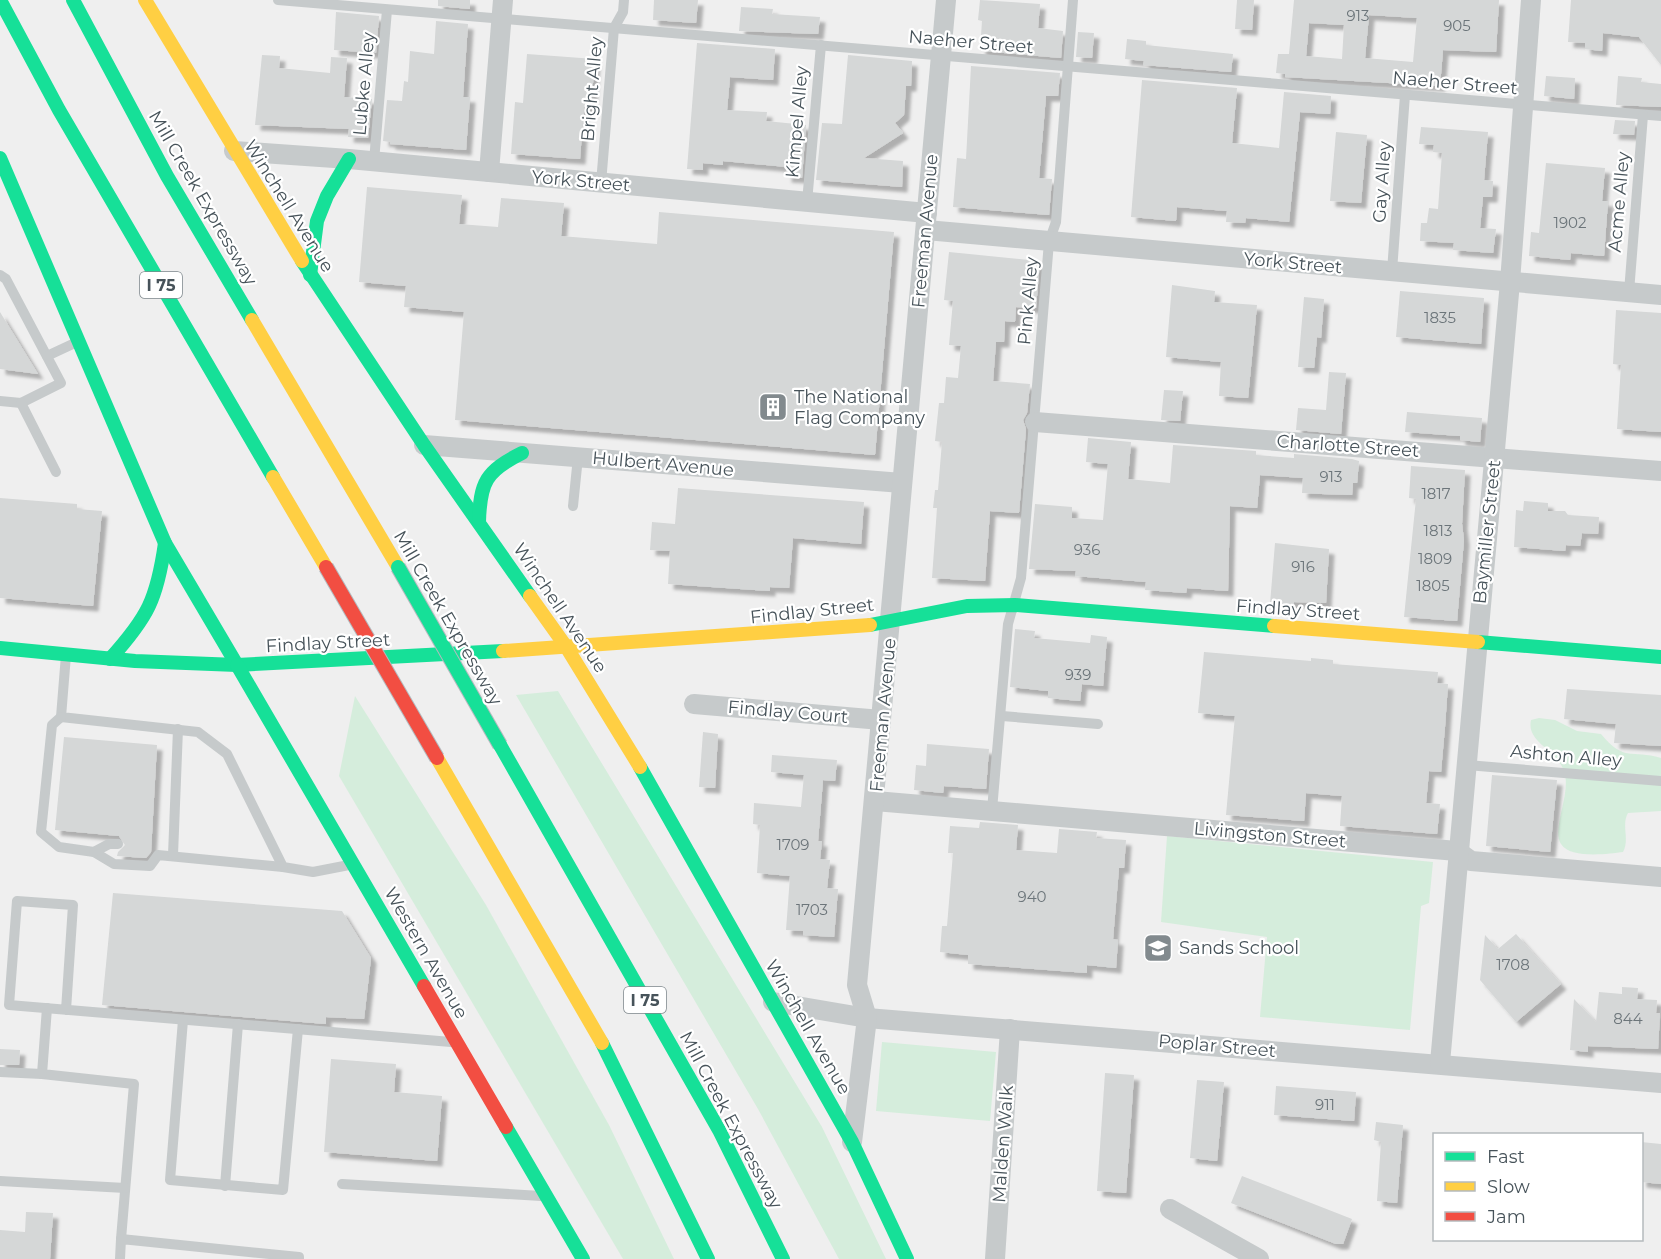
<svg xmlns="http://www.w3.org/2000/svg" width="1661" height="1259" viewBox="0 0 1661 1259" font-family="Montserrat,sans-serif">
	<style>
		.green { fill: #d5eddc }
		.building { fill: #d5d7d7; fill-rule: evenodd; filter: url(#shadow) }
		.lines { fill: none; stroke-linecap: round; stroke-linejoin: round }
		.lane { stroke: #c6cacb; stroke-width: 10 }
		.street { stroke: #c6cacb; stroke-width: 20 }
		.fast { stroke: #16e098; stroke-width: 14 }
		.slow { stroke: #ffcf43; stroke-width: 14 }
		.jam { stroke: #f24e42; stroke-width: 14 }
		.fast-bridge-casing { stroke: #b4babe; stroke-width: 16; stroke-linecap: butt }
		.jam-bridge-casing { stroke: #b4babe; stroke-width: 16; stroke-linecap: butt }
		.fast-bridge { stroke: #16e098; stroke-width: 14 }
		.jam-bridge { stroke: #f24e42; stroke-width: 14 }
		.labels { text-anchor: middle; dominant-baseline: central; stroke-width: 4.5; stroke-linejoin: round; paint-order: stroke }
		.number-label { font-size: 15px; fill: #6c757a }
		.shield { fill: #fff; stroke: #7e878c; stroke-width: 1.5 }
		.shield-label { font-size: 16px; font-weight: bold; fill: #47535a }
		.street-label { font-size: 18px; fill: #47535a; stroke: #fff }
		.poi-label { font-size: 18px; fill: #47535a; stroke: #fff; text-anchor: start }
	</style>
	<defs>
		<filter id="shadow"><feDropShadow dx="5.5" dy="5.5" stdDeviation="1.5" flood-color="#0004"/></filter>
	</defs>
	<rect width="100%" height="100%" fill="#efefef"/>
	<g class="green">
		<polygon points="558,691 822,1127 886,1259 839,1259 758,1109 516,695"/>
		<polygon points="355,696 486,905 609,1125 674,1259 623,1259 339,776"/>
		<path d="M 1539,718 L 1555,720 L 1577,731 L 1601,734 C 1625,763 1631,749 1661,758 L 1661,811 L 1628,813 C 1621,825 1630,839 1623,852 C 1608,854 1570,859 1561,844 C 1551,829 1572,793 1564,771 C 1556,749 1526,742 1531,720 Z"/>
		<polygon points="1167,836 1433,862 1429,903 1421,906 1410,1030 1260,1017 1267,937 1161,922"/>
		<polygon points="882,1042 996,1052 990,1121 876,1111"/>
	</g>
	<g class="building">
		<polygon points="438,0 470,0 470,9 438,6"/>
		<polygon points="654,0 698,0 696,23 653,20"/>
		<polygon points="980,0 1040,4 1038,28 1063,31 1061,58 980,51 982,21 978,20"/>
		<polygon points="1237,0 1254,0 1252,30 1235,29"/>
		<path d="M 1294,0 L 1499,0 L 1496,52 L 1443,50 L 1440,86 L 1285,77 L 1285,74 L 1276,73 L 1278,54 L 1289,54 ZM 1369,15 L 1417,18 L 1413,62 L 1365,58 ZM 1309,23 L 1344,25 L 1342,59 L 1306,56 Z"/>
		<polygon points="1571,0 1661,0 1661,65 1639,37 1603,33 1602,51 1585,49 1585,43 1568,42"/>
		<polygon points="741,7 773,9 772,14 820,17 818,34 739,31"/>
		<polygon points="336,12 379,16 376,53 334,50"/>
		<polygon points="436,21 468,24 463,97 470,97 466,150 390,144 390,142 383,141 387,100 402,101 404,81 408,82 410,51 434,54"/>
		<polygon points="1078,32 1094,33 1092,58 1076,57"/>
		<polygon points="1127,39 1146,41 1146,45 1233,54 1231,72 1143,65 1144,61 1125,59"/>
		<polygon points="697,43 775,49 773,80 730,77 727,110 767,112 766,121 806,125 802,178 786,177 787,167 723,161 723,165 703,163 703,170 687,169"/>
		<polygon points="527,54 595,59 591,108 584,107 580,159 511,154 515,102 523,103"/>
		<polygon points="262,55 280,56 279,68 330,73 331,57 347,58 344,97 372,99 368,138 348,137 349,129 255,125"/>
		<polygon points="848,55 912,61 911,86 906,86 904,115 895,123 903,133 864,158 903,161 902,187 816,180 822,123 842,124"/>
		<polygon points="971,66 1060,73 1058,96 1046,96 1039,178 1052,179 1049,215 953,207 957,158 966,159"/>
		<polygon points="1546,76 1575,78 1574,99 1544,96"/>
		<polygon points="1618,76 1642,78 1641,82 1661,84 1661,107 1616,105"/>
		<polygon points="1142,80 1237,88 1232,143 1279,148 1284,92 1331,96 1330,114 1300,112 1289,222 1246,218 1245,223 1226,222 1227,211 1177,207 1176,221 1131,217"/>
		<polygon points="1615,120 1635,121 1634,135 1613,134"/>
		<polygon points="1421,127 1488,132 1484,180 1493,181 1492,197 1483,197 1480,228 1496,229 1493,253 1453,250 1454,243 1420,241 1421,223 1427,223 1429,208 1438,209 1442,153 1433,152 1434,145 1419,144"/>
		<polygon points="1336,132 1367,135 1361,203 1330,201"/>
		<polygon points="1546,163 1605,168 1602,201 1608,201 1604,256 1571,253 1570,260 1529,256 1531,232 1539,233"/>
		<polygon points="367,187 462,195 459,224 498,227 501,198 564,203 561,236 657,244 659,212 894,232 875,455 455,420 464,312 404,307 406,286 359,282"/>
		<polygon points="949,252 1040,261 1036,308 1016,307 1015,322 1005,321 1004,342 996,342 993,381 1030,384 1027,413 1023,420 1026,429 1019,513 990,511 985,581 932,578 937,508 933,508 935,490 938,490 942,442 935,441 939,403 944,403 946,377 958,378 961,346 949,345 953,301 944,300"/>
		<polygon points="1172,285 1215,291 1214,302 1257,305 1248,398 1219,396 1221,362 1166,357"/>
		<polygon points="1400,291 1484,298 1481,344 1396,337"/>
		<polygon points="1304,297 1324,299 1321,338 1317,337 1314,368 1298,367"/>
		<polygon points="1616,310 1661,313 1661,432 1617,429 1621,365 1613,364"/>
		<polygon points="0,312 38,374 0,369"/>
		<polygon points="1329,372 1346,373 1341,434 1296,430 1298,408 1326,410"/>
		<polygon points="1164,390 1183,391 1180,421 1161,420"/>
		<polygon points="1407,412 1482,418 1480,442 1460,440 1460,436 1405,432"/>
		<polygon points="1088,438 1131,442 1128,479 1170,483 1173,445 1256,451 1256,455 1294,458 1294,454 1352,459 1359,461 1357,483 1353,483 1352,495 1322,494 1302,493 1303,478 1260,475 1257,508 1230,506 1228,591 1187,588 1186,593 1145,590 1146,582 1075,576 1076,571 1029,569 1035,504 1072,507 1072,518 1103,520 1108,464 1086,462"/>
		<polygon points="1411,466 1465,470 1462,524 1464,540 1457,621 1404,617 1416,499 1409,498"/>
		<polygon points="678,488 864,502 861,544 793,538 789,588 770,587 770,591 668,584 670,551 650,550 652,522 675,524"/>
		<polygon points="0,498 77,504 77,509 102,511 93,606 0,598"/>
		<polygon points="1524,501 1548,503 1548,511 1565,511 1568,515 1599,517 1598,534 1582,533 1580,546 1566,545 1565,551 1514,547 1516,510 1523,511"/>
		<polygon points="1275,543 1329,549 1326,603 1294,602 1294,606 1270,604"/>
		<polygon points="1015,629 1035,631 1034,638 1090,643 1091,635 1107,637 1103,686 1082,684 1080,701 1048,698 1048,691 1010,687"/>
		<polygon points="1204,652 1311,661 1311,658 1333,660 1333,664 1438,672 1437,683 1448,684 1445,727 1441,772 1429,771 1426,803 1440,804 1437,834 1340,826 1342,796 1306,793 1304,821 1226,815 1235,716 1198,713"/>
		<polygon points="1567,689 1661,695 1661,746 1614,743 1616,724 1564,719"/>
		<polygon points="703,732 718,734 715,788 699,787"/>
		<polygon points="64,737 157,745 151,852 146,858 117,856 118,852 125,845 119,836 55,830"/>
		<polygon points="927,744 989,749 986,789 944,786 943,793 914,790 916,765 926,766"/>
		<polygon points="772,755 837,760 835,781 823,780 818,841 822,841 820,859 830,860 827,888 838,889 834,937 803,935 803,931 786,930 790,876 757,873 760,825 753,824 754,803 801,807 804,775 771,772"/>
		<polygon points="1492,775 1557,780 1550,852 1486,846"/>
		<polygon points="980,822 1018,825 1016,850 1057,853 1059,829 1097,832 1096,838 1126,840 1124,868 1119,868 1113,939 1118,940 1116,968 1087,965 1087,973 968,964 968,955 940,952 942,926 947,926 953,853 948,853 950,826 979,828"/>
		<polygon points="113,893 342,911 371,958 364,1019 326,1017 326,1024 102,1005"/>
		<polygon points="1516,934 1561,984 1516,1022 1480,980 1485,935 1498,949"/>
		<polygon points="1622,987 1638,988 1637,999 1657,1000 1656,1013 1660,1013 1658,1049 1588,1046 1588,1052 1570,1050 1574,999 1596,1022 1599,992 1622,994"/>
		<polygon points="0,1049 20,1050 19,1065 0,1065"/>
		<polygon points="331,1059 396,1064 394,1092 442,1096 437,1161 324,1152"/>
		<polygon points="1105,1073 1134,1075 1126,1193 1097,1191"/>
		<polygon points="1197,1080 1224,1082 1217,1161 1190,1158"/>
		<polygon points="1276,1086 1356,1092 1354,1121 1274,1115"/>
		<polygon points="1376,1122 1403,1125 1397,1203 1377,1201 1381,1142 1374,1140"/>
		<polygon points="1641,1142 1661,1144 1661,1184 1641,1182"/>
		<polygon points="1242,1176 1352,1219 1343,1244 1336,1244 1231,1203"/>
		<polygon points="26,1212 53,1213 50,1259 0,1259 0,1230 25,1232"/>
	</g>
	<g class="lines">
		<g class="lane">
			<polyline points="278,0 1661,116"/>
			<polyline points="374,161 387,10"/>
			<polyline points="601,183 614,28 623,12 624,0"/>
			<polyline points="807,202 821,45"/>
			<polyline points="1392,271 1405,95"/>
			<polyline points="0,275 6,279 61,383 21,403 0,401"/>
			<polyline points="1629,292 1643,115"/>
			<polyline points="47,356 77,342"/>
			<polyline points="21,403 56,472"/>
			<polyline points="573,506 578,457"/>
			<polyline points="66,655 61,717 198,732 227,754 283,867 313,872 349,865"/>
			<polyline points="1002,716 1098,724"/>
			<polyline points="61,717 52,725 41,832 59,847 94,852 114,864 150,866 158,855 283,867"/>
			<polyline points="1467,765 1661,781"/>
			<polyline points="992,810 1008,624 1021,578 1049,242 1056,222 1073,0"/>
			<polyline points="94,852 109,844 118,844"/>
			<polyline points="173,855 178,729"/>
			<polyline points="47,1008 42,1074 134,1084 121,1239"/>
			<polyline points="66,1010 73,905 17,901 9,1005 451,1042"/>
			<polyline points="183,1020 170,1180 283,1190 298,1029"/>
			<polyline points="0,1072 42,1074"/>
			<polyline points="0,1181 125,1188"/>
			<polyline points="342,1184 541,1196"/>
			<polyline points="225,1186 238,1024"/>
			<polyline points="120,1259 121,1239 299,1257 299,1259"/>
		</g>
		<g class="street">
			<polyline points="234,151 349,159 927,213"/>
			<polyline points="489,172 503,0"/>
			<polyline points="926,230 1661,295"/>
			<polyline points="1035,422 1661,471"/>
			<polyline points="424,445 902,483"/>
			<polyline points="694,704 881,720"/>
			<polyline points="875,801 1457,851 1471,861 1661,877"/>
			<polyline points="773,1002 867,1018 1661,1083"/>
			<polyline points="1440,1063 1510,282 1531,0"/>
			<polyline points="852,1142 867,1018 857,985 946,0"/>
			<polyline points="1170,1209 1259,1259"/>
			<polyline points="995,1259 1010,1029"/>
		</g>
		<g class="fast">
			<polyline points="0,0 59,110 273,477"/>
			<polyline points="73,0 167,176 252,320"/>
			<polyline points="0,158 165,543 237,665"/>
			<polyline points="302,261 424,445 530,596"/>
			<polyline points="310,275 317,221 327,196 349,159"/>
			<path d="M 479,522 C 480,482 486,471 522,453"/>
			<polyline points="870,625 967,606 1015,605 1274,626"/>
			<polyline points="1478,642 1661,657"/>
			<polyline points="0,648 135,661 237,665 503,651"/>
			<path d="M 110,659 C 148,617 157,599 165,543"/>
			<polyline points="237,665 424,986"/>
			<polyline points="500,745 719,1130 783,1259"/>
			<polyline points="640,767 852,1142 907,1259"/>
			<polyline points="602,1043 708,1259"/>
			<polyline points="506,1127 583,1259"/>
		</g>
		<g class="slow">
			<polyline points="145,0 302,261"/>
			<polyline points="252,320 398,567"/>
			<polyline points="273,477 326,567"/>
			<polyline points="530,596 567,648 640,767"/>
			<polyline points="1274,626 1478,642"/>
			<polyline points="503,651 870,625"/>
			<polyline points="437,758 602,1043"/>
		</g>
		<polyline class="jam" points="424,986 506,1127"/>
		<g class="fast-bridge-casing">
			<polyline id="fast-bridge" points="398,567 500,745"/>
		</g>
		<g class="jam-bridge-casing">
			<polyline id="jam-bridge" points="326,567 437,758"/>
		</g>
		<use href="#fast-bridge" class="fast-bridge"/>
		<use href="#jam-bridge" class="jam-bridge"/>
	</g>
	<defs>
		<g id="building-square" transform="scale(1.5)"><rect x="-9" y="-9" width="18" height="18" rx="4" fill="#828a8e" stroke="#fff"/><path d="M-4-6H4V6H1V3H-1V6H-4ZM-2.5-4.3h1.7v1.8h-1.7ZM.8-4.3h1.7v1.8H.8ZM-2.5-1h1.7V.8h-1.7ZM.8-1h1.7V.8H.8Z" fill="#fff"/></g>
		<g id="school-square" transform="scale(1.5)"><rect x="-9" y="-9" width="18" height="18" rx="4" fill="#828a8e" stroke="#fff"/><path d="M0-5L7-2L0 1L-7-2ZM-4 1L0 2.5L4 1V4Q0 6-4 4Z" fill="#fff"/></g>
	</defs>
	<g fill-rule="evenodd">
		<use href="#building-square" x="773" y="407"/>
		<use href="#school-square" x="1158" y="948"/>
	</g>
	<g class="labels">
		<g class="number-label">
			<text x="1358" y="15">913</text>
			<text x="1457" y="25">905</text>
			<text x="1570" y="222">1902</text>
			<text x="1440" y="317">1835</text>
			<text x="1331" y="476">913</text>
			<text x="1436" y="493">1817</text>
			<text x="1438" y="530">1813</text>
			<text x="1087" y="549">936</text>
			<text x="1435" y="558">1809</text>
			<text x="1303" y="566">916</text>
			<text x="1433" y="585">1805</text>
			<text x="1078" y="674">939</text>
			<text x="793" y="844">1709</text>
			<text x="1032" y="896">940</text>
			<text x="812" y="909">1703</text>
			<text x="1513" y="964">1708</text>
			<text x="1628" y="1018">844</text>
			<text x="1325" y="1104">911</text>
		</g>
		<g class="shield">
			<rect x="140" y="272" width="42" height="26" rx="4.5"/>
			<rect x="624" y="987" width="42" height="26" rx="4.5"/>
		</g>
		<g class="shield-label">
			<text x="161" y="285">I 75</text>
			<text x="645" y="1000">I 75</text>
		</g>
		<g class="street-label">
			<text transform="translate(971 42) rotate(5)">Naeher Street</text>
			<text transform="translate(1455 83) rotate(5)">Naeher Street</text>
			<text transform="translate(364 84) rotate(-85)">Lubke Alley</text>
			<text transform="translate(592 89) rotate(-85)">Bright Alley</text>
			<text transform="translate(797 122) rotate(-85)">Kimpel Alley</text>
			<text transform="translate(581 181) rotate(5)">York Street</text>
			<text transform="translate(1382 182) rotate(-86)">Gay Alley</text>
			<text transform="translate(203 198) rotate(60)">Mill Creek Expressway</text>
			<text transform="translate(1619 202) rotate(-85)">Acme Alley</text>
			<text transform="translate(289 206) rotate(58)">Winchell Avenue</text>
			<text transform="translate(925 231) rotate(-85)">Freeman Avenue</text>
			<text transform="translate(1293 263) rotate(5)">York Street</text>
			<text transform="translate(1028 301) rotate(-85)">Pink Alley</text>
			<text transform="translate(1348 446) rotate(4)">Charlotte Street</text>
			<text transform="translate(663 464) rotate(5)">Hulbert Avenue</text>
			<text transform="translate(1487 532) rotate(-84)">Baymiller Street</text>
			<text transform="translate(560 608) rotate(56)">Winchell Avenue</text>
			<text transform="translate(1298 610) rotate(4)">Findlay Street</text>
			<text transform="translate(812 611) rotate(-6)">Findlay Street</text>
			<text transform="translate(448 618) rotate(60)">Mill Creek Expressway</text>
			<text transform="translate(328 643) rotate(-3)">Findlay Street</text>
			<text transform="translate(788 712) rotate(5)">Findlay Court</text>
			<text transform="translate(883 715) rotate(-85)">Freeman Avenue</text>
			<text transform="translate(1566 756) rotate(5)">Ashton Alley</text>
			<text transform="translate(1270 835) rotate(5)">Livingston Street</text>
			<text transform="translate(426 953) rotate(60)">Western Avenue</text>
			<text transform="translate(808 1027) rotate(60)">Winchell Avenue</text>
			<text transform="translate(1217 1046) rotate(5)">Poplar Street</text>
			<text transform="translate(731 1120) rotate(62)">Mill Creek Expressway</text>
			<text transform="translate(1003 1144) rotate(-86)">Malden Walk</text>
		</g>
		<g class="poi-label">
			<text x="794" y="397">The National<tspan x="794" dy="21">Flag Company</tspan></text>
			<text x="1179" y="948">Sands School</text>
		</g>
	</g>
	<rect x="1433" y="1133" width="210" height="108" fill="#ffffff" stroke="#b5babd" stroke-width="1.5"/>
	<rect x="1445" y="1152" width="30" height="9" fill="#16e098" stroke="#b5babd" stroke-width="1.5"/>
	<text x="1487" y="1163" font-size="18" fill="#47535a">Fast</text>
	<rect x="1445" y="1182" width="30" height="9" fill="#ffcf43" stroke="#b5babd" stroke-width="1.5"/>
	<text x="1487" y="1193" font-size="18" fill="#47535a">Slow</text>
	<rect x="1445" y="1212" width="30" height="9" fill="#f24e42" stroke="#b5babd" stroke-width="1.5"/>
	<text x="1487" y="1223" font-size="18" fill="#47535a">Jam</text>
</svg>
